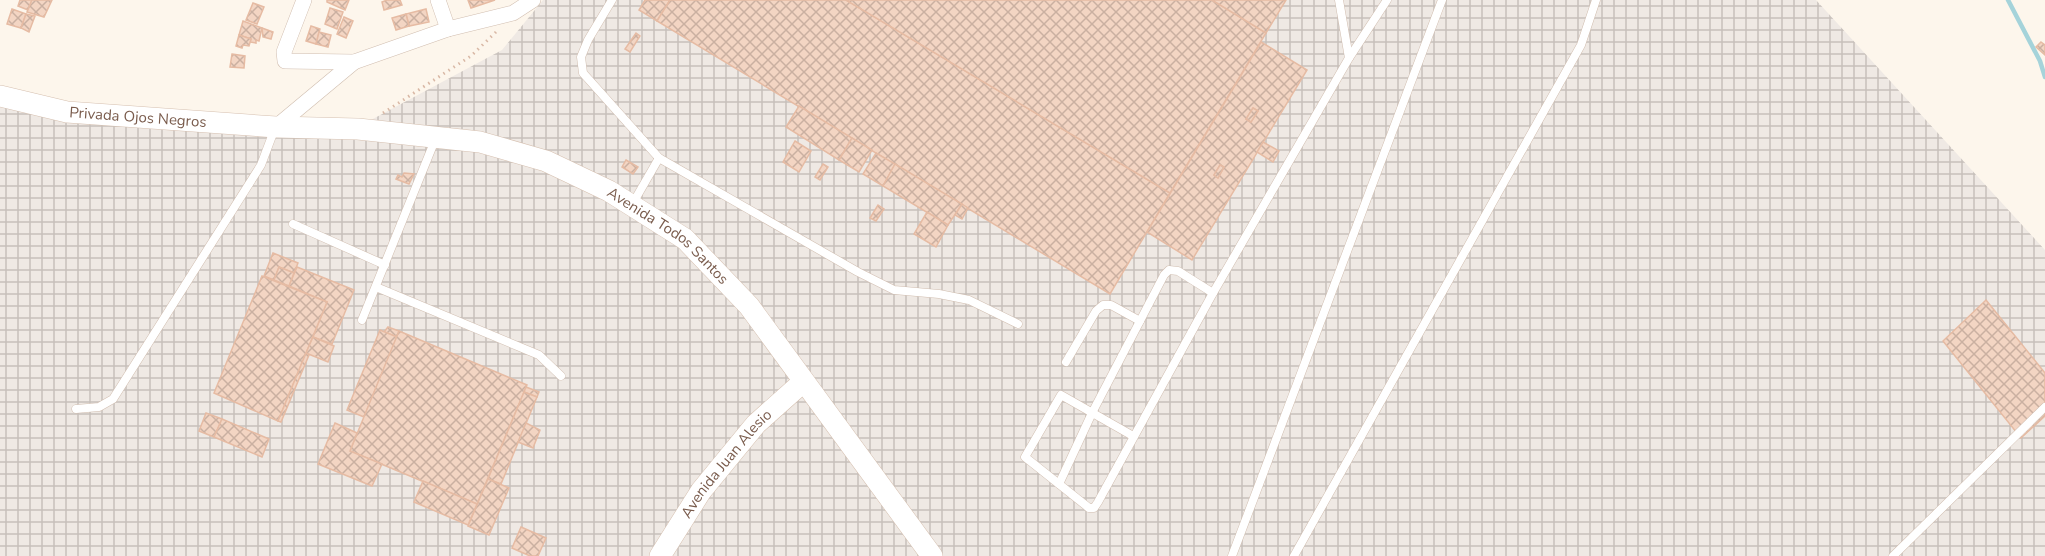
<svg xmlns="http://www.w3.org/2000/svg" width="2045" height="556" viewBox="0 0 2045 556" font-family="'Nunito Sans',sans-serif">
	<style>
		.industrial { fill: url(#industrial-grid) }
		.lines { fill: none; stroke-linecap: round; stroke-linejoin: round }
		.stream { stroke: #a5d3da; stroke-width: 4.5 }
		.building { fill: url(#building-cross-hatch); stroke: #e6bba3; stroke-width: 1.5; fill-rule: evenodd }
		.lane-casing { stroke: #d1beb0; stroke-width: 9 }
		.street-casing { stroke: #d1beb0; stroke-width: 16 }
		.secondary-casing { stroke: #d6c0b0; stroke-width: 22 }
		.path { stroke: #d9b8a5; stroke-width: 3; stroke-dasharray: 1.5 4.5; stroke-linecap: butt }
		.lane { stroke: #fff; stroke-width: 8 }
		.street { stroke: #fff; stroke-width: 15 }
		.secondary { stroke: #fff; stroke-width: 21 }
		.labels { text-anchor: middle; dominant-baseline: central; stroke-width: 6; stroke-linejoin: round; paint-order: stroke }
		.street-label { font-size: 15px; fill: #7a5c4d; stroke: #fffaf3 }
	</style>
	<defs>
		<pattern id="industrial-grid" width="8" height="8" patternUnits="userSpaceOnUse" patternTransform="scale(1.5)"><rect width="8" height="8" fill="#efe9e4"/><path d="M0 4h8M4 0v8" fill="none" stroke="#c7c0bb"/></pattern>
		<pattern id="building-cross-hatch" width="8" height="8" patternUnits="userSpaceOnUse" patternTransform="scale(1.5)"><rect width="8" height="8" fill="#f3d5c3"/><path d="M0 0l8 8M0 8l8-8" fill="none" stroke="#cab0a1"/></pattern>
	</defs>
	<rect width="100%" height="100%" fill="#fdf6ec"/>
	<polygon class="industrial" points="543,0 1816,0 2045,250 2045,556 0,556 0,100 341,136 502,50"/>
	<g class="lines">
		<polyline class="stream" points="2008,0 2040,61 2045,77"/>
	</g>
	<g class="building">
		<polygon points="20,0 32,0 28,10 18,6"/>
		<polygon points="32,0 52,0 44,17 27,12"/>
		<polygon points="327,0 349,0 345,10 327,2"/>
		<polygon points="387,0 400,0 402,5 384,10 382,2"/>
		<polygon points="468,0 495,0 471,8"/>
		<polygon points="645,0 670,0 657,21 639,10"/>
		<polygon points="670,0 846,0 1170,193 1110,294 657,21"/>
		<polygon points="846,0 1212,0 1266,33 1170,193"/>
		<polygon points="1212,0 1286,0 1266,33"/>
		<polygon points="253,3 264,7 257,24 246,20"/>
		<polygon points="330,8 343,12 337,29 325,24"/>
		<polygon points="12,9 26,14 21,28 7,24"/>
		<polygon points="426,9 429,22 409,26 406,14"/>
		<polygon points="26,14 35,16 29,32 21,28"/>
		<polygon points="406,14 409,26 396,30 392,18"/>
		<polygon points="344,17 353,21 346,38 337,34"/>
		<polygon points="243,21 262,28 259,41 256,40 256,43 250,42 251,39 239,35"/>
		<polygon points="311,26 320,29 316,44 306,41"/>
		<polygon points="262,28 273,32 271,39 263,37"/>
		<polygon points="319,32 331,35 328,47 316,44"/>
		<polygon points="636,33 640,36 630,52 625,49"/>
		<polygon points="239,35 251,39 249,46 243,45 242,48 236,46"/>
		<path d="M 1261,42 L 1307,70 L 1192,260 L 1147,232 ZM 1253,108 L 1258,111 L 1251,122 L 1246,119 ZM 1220,165 L 1224,167 L 1218,178 L 1214,175 Z"/>
		<polygon points="2041,42 2045,45 2045,55 2036,47"/>
		<polygon points="232,54 245,56 244,68 230,67"/>
		<polygon points="799,106 852,138 839,160 786,127"/>
		<polygon points="1253,108 1258,111 1251,122 1246,119"/>
		<polygon points="852,138 872,150 859,172 839,160"/>
		<polygon points="795,141 811,151 799,172 783,162"/>
		<polygon points="1263,142 1279,151 1273,162 1257,152"/>
		<polygon points="876,153 895,164 883,186 863,174"/>
		<polygon points="626,160 638,167 633,174 622,167"/>
		<polygon points="823,164 828,167 820,180 815,177"/>
		<polygon points="895,164 962,204 948,225 883,186"/>
		<polygon points="1220,165 1224,167 1218,178 1214,175"/>
		<polygon points="404,173 414,174 409,184 396,179 398,175 402,177"/>
		<polygon points="962,204 968,208 962,219 955,215"/>
		<polygon points="878,205 884,209 876,221 870,218"/>
		<polygon points="927,212 948,225 936,247 914,234"/>
		<polygon points="273,253 298,263 294,273 279,267 274,280 264,276"/>
		<polygon points="279,267 294,273 289,286 274,280"/>
		<polygon points="297,267 354,290 332,344 313,337 327,302 289,286"/>
		<polygon points="262,276 327,302 278,421 214,393"/>
		<polygon points="1986,300 2045,373 2045,416 2021,438 1943,341"/>
		<polygon points="388,327 399,331 397,337 384,332"/>
		<polygon points="380,330 397,337 364,417 347,410"/>
		<polygon points="399,331 527,385 477,504 350,451"/>
		<polygon points="313,337 334,346 328,362 306,353"/>
		<polygon points="306,353 309,355 281,422 278,421"/>
		<polygon points="526,387 539,392 537,397 524,392"/>
		<polygon points="524,392 537,397 501,484 488,479"/>
		<polygon points="206,413 222,419 214,437 199,431"/>
		<polygon points="222,419 269,439 262,457 214,437"/>
		<polygon points="335,423 357,433 350,451 382,464 372,486 318,464"/>
		<polygon points="526,423 540,430 533,448 518,442"/>
		<polygon points="488,479 509,488 489,535 468,526"/>
		<polygon points="423,481 477,504 468,525 414,502"/>
		<polygon points="521,527 546,538 538,556 530,556 512,548"/>
	</g>
	<g class="lines">
		<g class="lane-casing">
			<g id="lane">
				<polyline points="612,0 588,40 581,57 583,73 659,158 858,272 894,290 939,294 969,300 1018,324"/>
				<polyline points="1349,58 1387,0"/>
				<polyline points="633,203 659,158"/>
				<polyline points="293,224 385,265"/>
				<polyline points="376,287 539,355 561,376"/>
				<polyline points="362,320 435,140"/>
				<polyline points="1066,362 1096,311 1103,305 1111,305 1140,321"/>
				<polyline points="76,409 99,407 113,399 261,165 275,128"/>
				<polyline points="1133,436 1061,395 1025,457 1089,508 1094,508 1098,502 1213,293 1349,58 1339,0"/>
				<polyline points="1059,484 1092,413 1164,275 1169,270 1178,271 1213,293"/>
				<polyline points="1232,556 1442,0"/>
				<polyline points="1294,556 1581,45 1596,0"/>
				<polyline points="1893,556 2045,407"/>
			</g>
		</g>
		<g class="street-casing">
			<g id="street">
				<polyline points="304,0 284,52 285,61 354,62 448,29 513,13 533,0"/>
				<polyline points="438,0 448,29"/>
				<polyline points="276,127 354,62"/>
			</g>
		</g>
		<g class="secondary-casing">
			<g id="secondary">
				<path id="s1" d="M 0,96 L 67,112 L 276,127 L 358,129 L 480,142 L 546,161 L 609,191 L 685,239 L 749,306 L 932,556"/>
				<path id="s2" d="M 660,556 L 701,491 L 756,424 L 803,382"/>
			</g>
		</g>
		<polyline class="path" points="383,113 471,56 496,32"/>
		<use href="#lane" class="lane"/>
		<use href="#street" class="street"/>
		<use href="#secondary" class="secondary"/>
	</g>
	<g class="labels">
		<g class="street-label">
			<text stroke="none"><textPath href="#s1" startOffset="140">Privada Ojos Negros</textPath></text>
			<text stroke="none"><textPath href="#s1" startOffset="696">Avenida Todos Santos</textPath></text>
			<text stroke="none"><textPath href="#s2" startOffset="114">Avenida Juan Alesio</textPath></text>
		</g>
	</g>
</svg>
